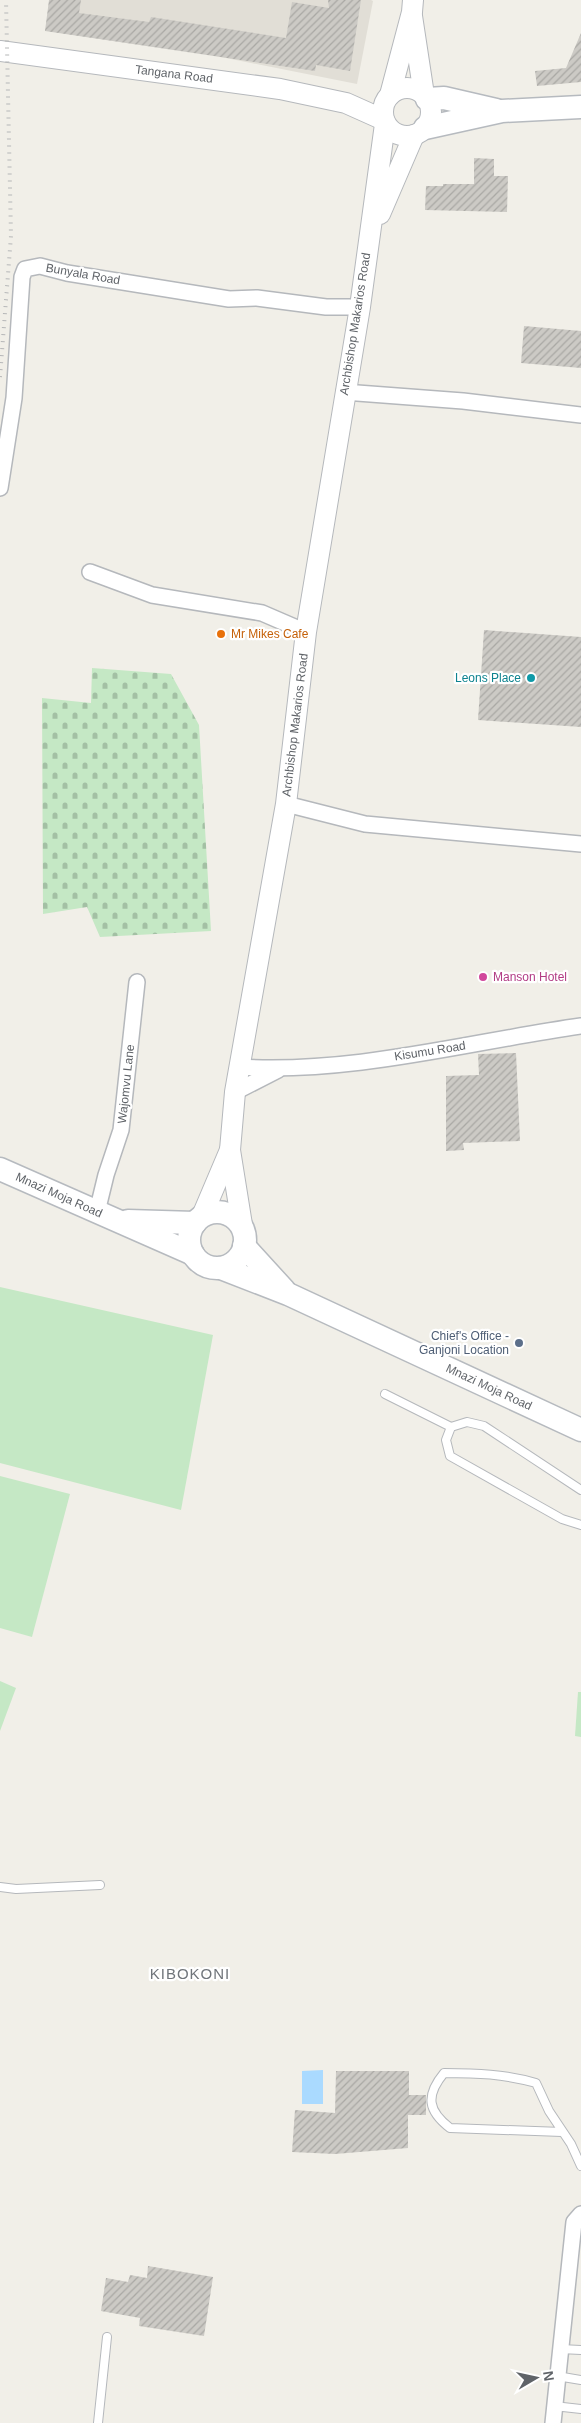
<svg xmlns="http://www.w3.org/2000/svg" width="581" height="2423" viewBox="0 0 581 2423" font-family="Arial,sans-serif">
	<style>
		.education { fill: #e1ded6 }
		.grass { fill: #c5e8c5 }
		.cemetery { fill: url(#cemetery-stones) }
		.water { fill: #aadaff }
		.building { fill: url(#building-hatch) }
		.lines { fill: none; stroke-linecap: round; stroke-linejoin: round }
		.service-casing { stroke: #b5b8bc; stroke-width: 10 }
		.minor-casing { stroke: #b5b8bc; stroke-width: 18 }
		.tertiary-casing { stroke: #b5b8bc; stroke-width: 22 }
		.secondary-casing { stroke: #b6babf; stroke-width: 25 }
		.service { stroke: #fff; stroke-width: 8 }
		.minor { stroke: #fff; stroke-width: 15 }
		.tertiary { stroke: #fff; stroke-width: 20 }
		.secondary { stroke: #fff; stroke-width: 22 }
		.rail { stroke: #b6b7b8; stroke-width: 4; stroke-dasharray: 1 6; stroke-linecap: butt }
		.food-dot { fill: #e8710a; stroke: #fff; stroke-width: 2 }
		.culture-dot { fill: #0f9aa8; stroke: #fff; stroke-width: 2 }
		.hotel-dot { fill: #d1479c; stroke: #fff; stroke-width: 2 }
		.service-dot { fill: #5c6f8a; stroke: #fff; stroke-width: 2 }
		.labels { text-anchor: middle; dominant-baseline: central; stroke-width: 4.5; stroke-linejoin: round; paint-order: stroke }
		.street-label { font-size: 12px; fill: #5f6368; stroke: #fff }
		.food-label { font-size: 12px; fill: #c56008; stroke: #fff; text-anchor: start }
		.culture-label { font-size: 12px; fill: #0d838f; stroke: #fff; text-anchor: end }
		.hotel-label { font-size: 12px; fill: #b23c85; stroke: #fff; text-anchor: start }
		.service-label { font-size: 12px; fill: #4e5e75; stroke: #fff; text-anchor: end }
		.quarter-label { font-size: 15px; letter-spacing: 1px; fill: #70757a; stroke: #fff }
	</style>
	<defs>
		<pattern id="cemetery-stones" width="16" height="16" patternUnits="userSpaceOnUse" patternTransform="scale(1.25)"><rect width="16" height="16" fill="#c5e8c5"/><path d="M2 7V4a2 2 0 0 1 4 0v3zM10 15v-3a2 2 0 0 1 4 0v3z" fill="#a3c0a4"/></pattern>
		<pattern id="building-hatch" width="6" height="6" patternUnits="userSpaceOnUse" patternTransform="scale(1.25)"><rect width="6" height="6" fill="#cccac5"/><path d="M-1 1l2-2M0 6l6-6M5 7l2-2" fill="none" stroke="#a9a8a4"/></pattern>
	</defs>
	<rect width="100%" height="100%" fill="#f1efe8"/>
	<polygon class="education" points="70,0 371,0 373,1 357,84 65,26"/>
	<g class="grass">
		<polygon points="0,1287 213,1335 181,1510 0,1463"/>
		<polygon points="0,1476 70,1494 32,1637 0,1628"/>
		<polygon points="0,1681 16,1688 0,1731"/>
		<polygon points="578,1692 581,1692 581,1737 575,1736"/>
	</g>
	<polygon class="cemetery" points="92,668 171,674 199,725 211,931 100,937 87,907 43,914 42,698 91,703"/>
	<polygon class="water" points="323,2070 323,2104 302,2104 302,2071"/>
	<g class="building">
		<polygon points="49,0 81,0 79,13 149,22 151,17 286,38 292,2 329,8 328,0 361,0 350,71 316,65 315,71 45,31"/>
		<polygon points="581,33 581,82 537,86 535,71 566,68"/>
		<polygon points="474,158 494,159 494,176 508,176 507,212 425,210 426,186 443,186 443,184 474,184"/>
		<polygon points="524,326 581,331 581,368 521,363"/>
		<polygon points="484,630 581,637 581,727 478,720"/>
		<polygon points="516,1053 520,1141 463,1143 464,1150 446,1151 446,1076 479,1075 478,1054"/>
		<polygon points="336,2071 409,2071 409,2095 426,2095 426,2115 408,2115 408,2148 335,2154 292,2152 295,2110 335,2113"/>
		<polygon points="148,2266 213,2277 204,2336 139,2326 140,2318 101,2311 106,2278 128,2282 130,2275 147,2278"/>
	</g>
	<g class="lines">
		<g class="service-casing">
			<g id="service">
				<polyline points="385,1394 451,1427"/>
				<polyline points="581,1490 484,1426 467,1422 451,1427 446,1440 450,1456 562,1519 581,1525"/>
				<polyline points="0,1887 16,1889 100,1885"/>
				<path d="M 562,2132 L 450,2128 C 428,2111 425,2096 444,2073 C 477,2073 504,2074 536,2083 L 549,2111 L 571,2144 L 581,2166"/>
				<polyline points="560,2349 581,2350"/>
				<polyline points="557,2376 581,2380"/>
				<polyline points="554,2406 581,2409"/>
				<polyline points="98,2423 107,2337"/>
			</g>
		</g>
		<g class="minor-casing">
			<g id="minor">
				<polyline points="344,392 463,401 581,415"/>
				<polyline points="0,488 14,398 22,277 25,269 40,266 67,273 229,299 257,298 326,307 360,307"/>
				<polyline points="90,572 152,595 262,613 306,632"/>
				<polyline points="286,804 365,824 581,844"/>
				<path d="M 239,1067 C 354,1074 468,1042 581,1026"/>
				<polyline points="235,1092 278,1070"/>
				<polyline points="97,1212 106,1175 121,1130 137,982"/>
				<polyline points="553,2423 574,2222 581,2214"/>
			</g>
		</g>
		<g class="tertiary-casing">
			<g id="tertiary">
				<polyline points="412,16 424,95"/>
				<polyline points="0,51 280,89 346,103 384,120"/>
				<circle cx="407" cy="112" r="24"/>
				<polyline points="390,95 412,12 413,0"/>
				<polyline points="380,214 414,135"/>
				<polyline points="202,1216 230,1150"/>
				<polyline points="243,1231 230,1150 235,1092 286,804 306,632 360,307 385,124"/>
			</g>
		</g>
		<g class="secondary-casing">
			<g id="secondary">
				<polyline points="427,99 444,98 496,110"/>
				<polyline points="425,128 502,111 581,107"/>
				<polyline points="0,1169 193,1254"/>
				<circle cx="217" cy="1240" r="28"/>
				<polyline points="128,1221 195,1223"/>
				<polyline points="244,1246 284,1290"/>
				<polyline points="221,1268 288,1294 581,1430"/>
			</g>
		</g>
		<use href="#service" class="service"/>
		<use href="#minor" class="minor"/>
		<use href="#tertiary" class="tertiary"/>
		<use href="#secondary" class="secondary"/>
		<polyline class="rail" points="0,377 11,236 6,0"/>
	</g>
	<circle class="food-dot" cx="221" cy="634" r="5"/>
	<circle class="culture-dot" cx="531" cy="678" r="5"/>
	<circle class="hotel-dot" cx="483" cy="977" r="5"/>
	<circle class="service-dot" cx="519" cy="1343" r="5"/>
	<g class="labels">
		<g class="street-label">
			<text transform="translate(174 74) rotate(7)">Tangana Road</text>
			<text transform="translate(83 274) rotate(10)">Bunyala Road</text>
			<text transform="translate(355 324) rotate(-81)">Archbishop Makarios Road</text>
			<text transform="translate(295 725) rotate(-83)">Archbishop Makarios Road</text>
			<text transform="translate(430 1051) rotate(-9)">Kisumu Road</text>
			<text transform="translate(126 1084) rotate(-84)">Wajomvu Lane</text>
			<text transform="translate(59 1195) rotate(24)">Mnazi Moja Road</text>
			<text transform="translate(489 1387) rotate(25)">Mnazi Moja Road</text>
		</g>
		<g class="food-label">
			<text x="231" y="634">Mr Mikes Cafe</text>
		</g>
		<g class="culture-label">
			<text x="521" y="678">Leons Place</text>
		</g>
		<g class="hotel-label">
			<text x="493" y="977">Manson Hotel</text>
		</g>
		<g class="service-label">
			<text x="509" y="1336">Chief's Office -<tspan x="509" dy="14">Ganjoni Location</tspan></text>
		</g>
		<g class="quarter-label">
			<text x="190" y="1973">KIBOKONI</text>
		</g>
	</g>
	<g transform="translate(536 2378) rotate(81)" stroke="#ffffff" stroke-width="4" paint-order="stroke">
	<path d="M0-4L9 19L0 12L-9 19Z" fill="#5f6368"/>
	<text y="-8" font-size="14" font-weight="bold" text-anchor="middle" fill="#5f6368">N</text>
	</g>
</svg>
